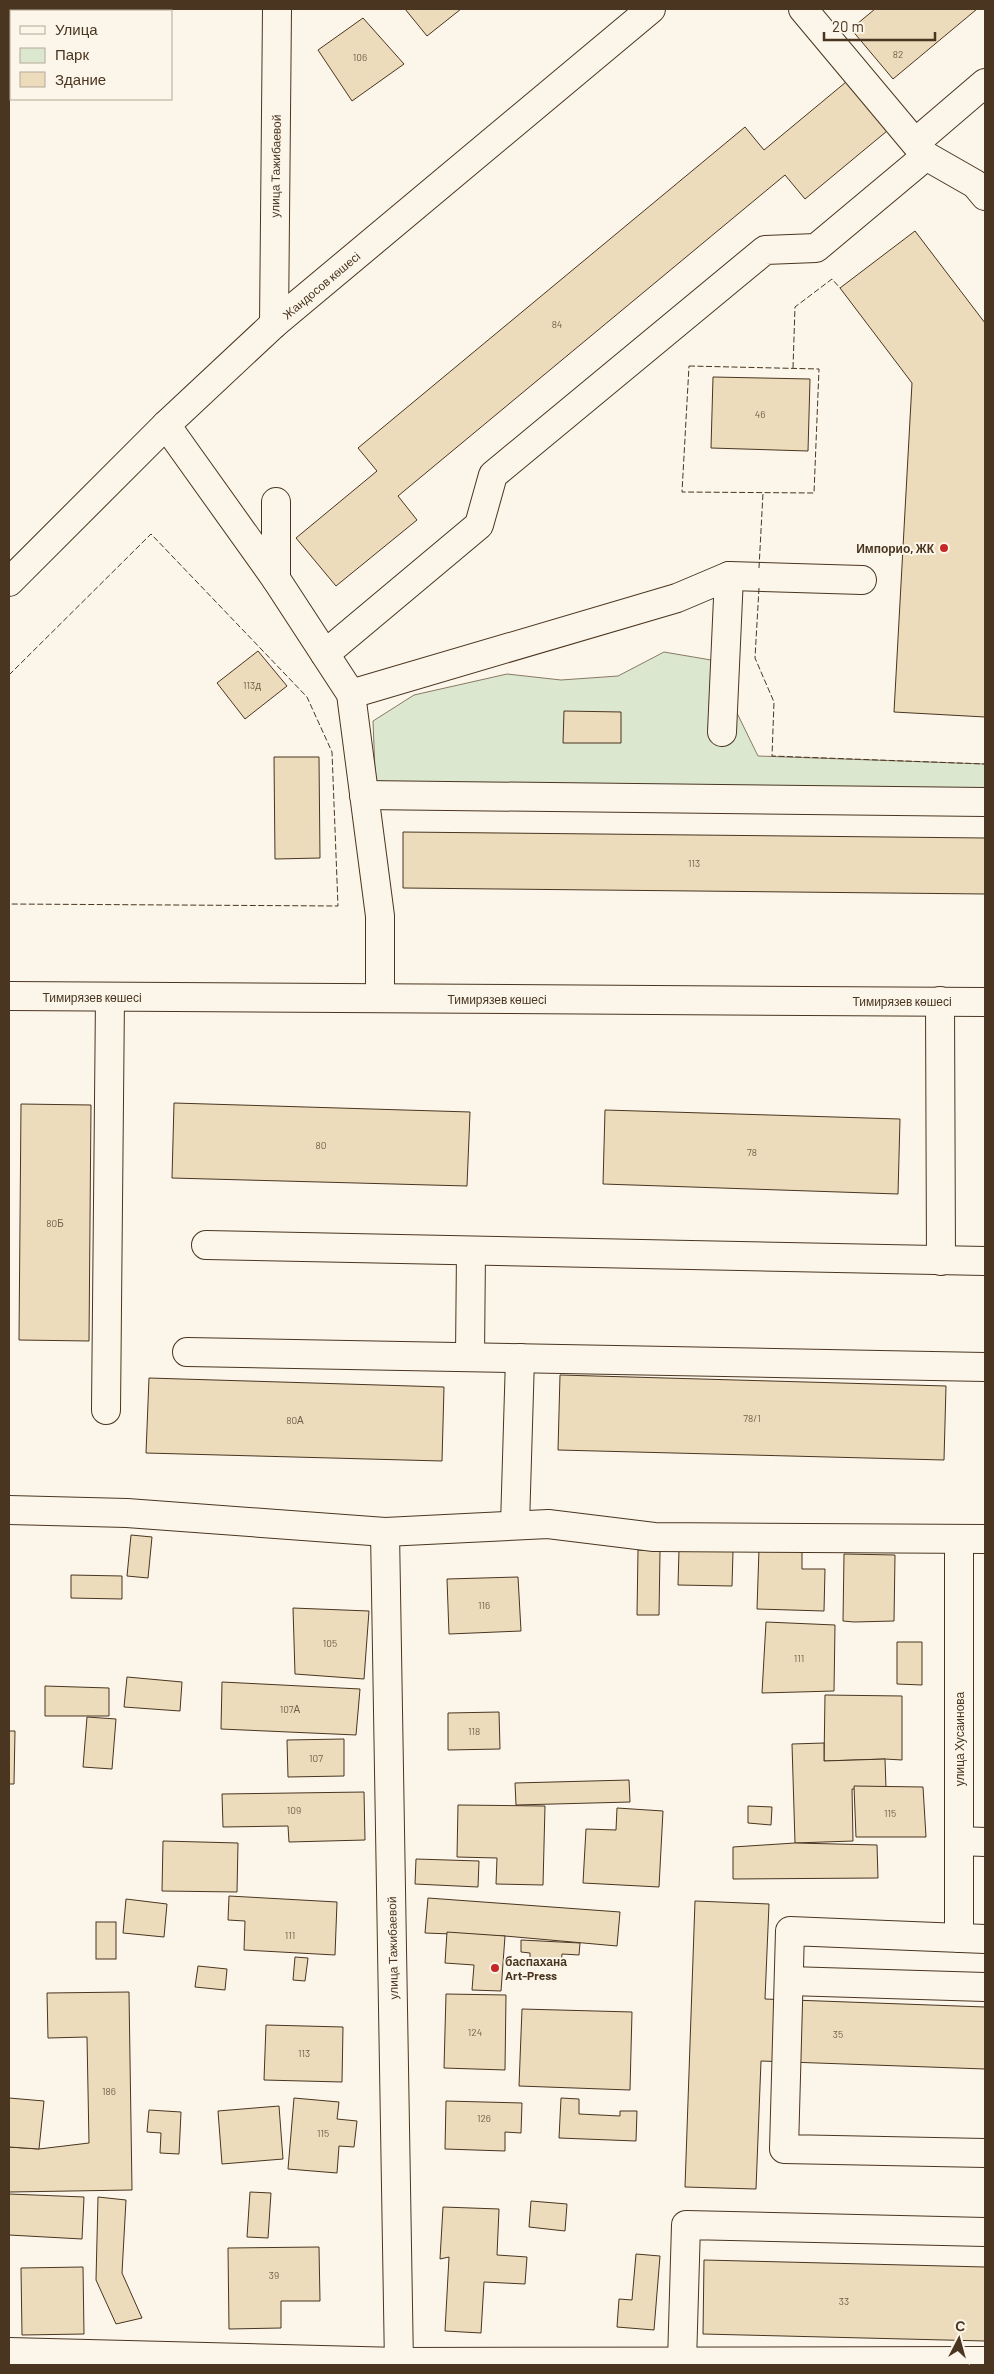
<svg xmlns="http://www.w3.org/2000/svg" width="994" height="2374" viewBox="0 0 994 2374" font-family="Barlow,sans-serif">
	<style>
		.green { fill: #dce7d0; stroke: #887966 }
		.building { fill: #ecdcbc; stroke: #4a3520 }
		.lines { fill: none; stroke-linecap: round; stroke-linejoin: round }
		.minor-casing { stroke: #4a3520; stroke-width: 30 }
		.major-casing { stroke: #4a3520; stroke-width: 30 }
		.minor { stroke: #fbf6e9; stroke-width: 28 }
		.major { stroke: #fbf6e9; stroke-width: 28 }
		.fence { stroke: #4a3520; stroke-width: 1; stroke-dasharray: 6 2.5; stroke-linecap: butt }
		.poi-dot { fill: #c62828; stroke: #fbf6e9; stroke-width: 2 }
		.labels { text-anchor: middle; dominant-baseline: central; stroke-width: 4; stroke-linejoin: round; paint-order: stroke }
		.number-label { font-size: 10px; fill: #725f47 }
		.street-label { font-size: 12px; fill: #4a3520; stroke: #fbf6e9 }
		.poi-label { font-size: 12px; font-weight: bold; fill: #4a3520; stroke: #fbf6e9; text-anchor: end }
	</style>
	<rect width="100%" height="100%" fill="#fbf6e9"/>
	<polygon class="green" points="664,652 711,660 758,756 985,764 985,802 376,795 373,721 414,695 507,674 561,680 618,676"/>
	<g class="building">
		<polygon points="405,9 461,9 427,36"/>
		<polygon points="875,9 977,9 893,79 851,29"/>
		<polygon points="363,18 404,64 352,101 318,50"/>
		<polygon points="846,82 887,131 805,199 785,175 398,496 417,520 336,586 296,538 377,471 358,448 745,127 764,150"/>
		<polygon points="915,231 985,323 985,717 894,712 912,383 840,288"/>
		<polygon points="713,377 810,379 808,451 711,448"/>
		<polygon points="258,651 287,686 245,719 217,683"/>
		<polygon points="564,711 621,712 621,743 563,743"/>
		<polygon points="274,757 319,757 320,858 275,859"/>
		<polygon points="403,832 985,838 985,894 403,888"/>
		<polygon points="174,1103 470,1112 467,1186 172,1178"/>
		<polygon points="21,1104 91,1105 89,1341 19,1340"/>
		<polygon points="605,1110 900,1119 898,1194 603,1184"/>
		<polygon points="560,1375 946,1386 944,1460 558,1450"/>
		<polygon points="149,1378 444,1387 442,1461 146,1453"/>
		<polygon points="131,1535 152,1537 148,1578 127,1576"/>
		<polygon points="759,1549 802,1551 802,1569 825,1569 824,1611 757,1609"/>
		<polygon points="638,1550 660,1551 659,1615 637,1615"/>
		<polygon points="679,1550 733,1551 732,1586 678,1585"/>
		<polygon points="844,1554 895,1555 894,1621 854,1622 843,1621"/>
		<polygon points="71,1575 122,1576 122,1599 71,1598"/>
		<polygon points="518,1577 521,1631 449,1634 447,1579"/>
		<polygon points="293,1608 369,1611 364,1679 295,1674"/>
		<polygon points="766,1622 835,1625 834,1691 762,1693"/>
		<polygon points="897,1642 922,1642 922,1685 897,1684"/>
		<polygon points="127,1677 182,1682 180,1711 124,1707"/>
		<polygon points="222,1682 360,1689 356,1735 221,1729"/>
		<polygon points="45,1686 109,1688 109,1716 45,1716"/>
		<polygon points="825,1695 902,1696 902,1760 885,1759 824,1761"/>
		<polygon points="499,1712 500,1749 448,1750 448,1713"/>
		<polygon points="87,1717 116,1719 112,1769 83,1767"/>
		<polygon points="9,1731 15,1731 14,1784 9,1784"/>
		<polygon points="344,1739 344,1776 288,1777 287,1740"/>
		<polygon points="824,1743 824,1761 885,1759 886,1788 852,1789 853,1841 795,1843 792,1744"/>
		<polygon points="629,1780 630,1802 516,1805 515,1783"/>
		<polygon points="854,1786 923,1787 926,1837 856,1837"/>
		<polygon points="364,1792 365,1840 289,1842 288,1826 223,1827 222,1794"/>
		<polygon points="458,1805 545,1806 543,1885 496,1884 497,1858 457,1857"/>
		<polygon points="748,1806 772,1807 771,1825 748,1823"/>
		<polygon points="617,1808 663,1811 659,1887 583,1883 586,1829 616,1830"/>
		<polygon points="163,1841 238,1843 237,1892 162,1891"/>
		<polygon points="795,1843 877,1845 878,1878 733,1879 733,1847"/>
		<polygon points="416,1859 479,1861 478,1887 415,1884"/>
		<polygon points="229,1896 337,1902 335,1955 244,1950 245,1921 228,1920"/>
		<polygon points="428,1898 620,1912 617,1946 505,1936 425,1933"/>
		<polygon points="126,1899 167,1904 164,1937 123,1933"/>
		<polygon points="695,1901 769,1904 765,1999 985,2007 985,2069 761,2061 756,2189 685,2187"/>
		<rect x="96" y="1922" width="20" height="37"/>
		<polygon points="447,1932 505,1936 501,1991 472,1990 474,1965 445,1963"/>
		<polygon points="521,1940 580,1943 579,1955 562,1954 561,1967 530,1965 530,1953 521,1952"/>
		<polygon points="295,1957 308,1958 305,1981 293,1980"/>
		<polygon points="198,1966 227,1969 225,1990 195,1987"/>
		<polygon points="129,1992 132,2190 9,2192 9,2147 39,2149 89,2143 87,2037 48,2038 47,1993"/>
		<polygon points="446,1994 506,1995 505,2070 444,2068"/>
		<polygon points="522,2009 632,2012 630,2090 519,2086"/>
		<polygon points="266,2025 343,2027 342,2082 264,2080"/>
		<polygon points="9,2098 44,2101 39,2149 9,2147"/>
		<polygon points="294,2098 339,2102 337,2119 357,2121 354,2147 339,2146 337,2173 288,2169"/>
		<polygon points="561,2098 579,2099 579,2114 620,2116 620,2111 637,2111 636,2141 559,2138"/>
		<polygon points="446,2101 522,2103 521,2133 505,2132 505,2151 445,2149"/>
		<polygon points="279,2106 283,2159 222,2164 218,2111"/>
		<polygon points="149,2110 181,2112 179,2154 160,2153 161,2133 147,2132"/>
		<polygon points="250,2192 271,2193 268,2238 247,2237"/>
		<polygon points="9,2194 84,2197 82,2239 9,2235"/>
		<polygon points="98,2197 126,2200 122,2273 142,2318 116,2324 96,2280"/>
		<polygon points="531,2201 567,2204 565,2231 529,2227"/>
		<polygon points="443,2207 499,2209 497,2255 527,2257 525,2284 484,2282 481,2333 445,2331 449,2257 440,2259"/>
		<polygon points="319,2247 320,2301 281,2301 281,2328 229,2329 228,2248"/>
		<polygon points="636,2254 660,2256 654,2330 617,2327 619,2299 632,2300"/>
		<polygon points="704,2260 985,2267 985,2341 703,2334"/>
		<polygon points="83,2267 84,2334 22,2335 21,2268"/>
	</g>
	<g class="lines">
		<g class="minor-casing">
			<g id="minor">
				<polyline points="803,9 926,156 975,184 985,196"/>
				<polyline points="916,142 985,83"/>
				<polyline points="274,324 277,9"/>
				<polyline points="166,425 276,579"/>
				<polyline points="276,502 276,579 351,694 380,916 380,998"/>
				<polyline points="325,654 479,525 493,475 765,250 816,248 926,156"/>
				<polyline points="351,694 677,598 729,576 862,580"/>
				<polyline points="722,732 729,576"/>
				<polyline points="364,795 985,802"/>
				<polyline points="940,1001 941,1261"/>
				<polyline points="206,1245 985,1261"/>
				<polyline points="187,1352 985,1367"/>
				<polyline points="470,1357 471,1251"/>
				<polyline points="106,1410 110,997"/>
				<polyline points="9,1510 127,1513 385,1532 548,1524 654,1537 985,1539"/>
				<polyline points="515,1525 520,1358"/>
				<polyline points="385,1532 399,2365"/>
				<polyline points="959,1539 959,1938"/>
				<polyline points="959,1841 985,1842"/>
				<polyline points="985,1939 790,1931 784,2149 985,2153"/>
				<polyline points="789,1981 985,1987"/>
				<polyline points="9,2352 399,2362 985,2361"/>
				<polyline points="682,2362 686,2225 985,2232"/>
			</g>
		</g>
		<g class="major-casing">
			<g id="major">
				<polyline points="9,582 166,425 274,324 651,9"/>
				<polyline points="9,996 985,1002"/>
			</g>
		</g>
		<use href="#minor" class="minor"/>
		<use href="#major" class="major"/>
		<g class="fence">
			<polygon points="689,366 819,369 814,493 682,492"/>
			<polyline points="793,368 795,307 832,279 840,288"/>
			<polyline points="759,568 763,493"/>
			<polyline points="759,588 755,658 774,702 772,756 985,764"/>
			<polyline points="9,675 151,534 307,697 332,752 338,906 9,904"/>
		</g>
	</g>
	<g class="poi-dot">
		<circle cx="944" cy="548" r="5"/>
		<circle cx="495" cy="1968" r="5"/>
	</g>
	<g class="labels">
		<g class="number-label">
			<text x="898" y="54">82</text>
			<text x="360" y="57">106</text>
			<text x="557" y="324">84</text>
			<text x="760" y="414">46</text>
			<text x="252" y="685">113д</text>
			<text x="694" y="863">113</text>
			<text x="321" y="1145">80</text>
			<text x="752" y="1152">78</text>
			<text x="55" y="1223">80Б</text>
			<text x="752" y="1418">78/1</text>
			<text x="295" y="1420">80А</text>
			<text x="484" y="1605">116</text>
			<text x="330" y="1643">105</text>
			<text x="799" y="1658">111</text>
			<text x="290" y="1709">107А</text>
			<text x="474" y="1731">118</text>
			<text x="316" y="1758">107</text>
			<text x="294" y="1810">109</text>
			<text x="890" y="1813">115</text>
			<text x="290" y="1935">111</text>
			<text x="475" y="2032">124</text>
			<text x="838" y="2034">35</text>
			<text x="304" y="2053">113</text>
			<text x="109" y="2091">186</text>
			<text x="484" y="2118">126</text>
			<text x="323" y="2133">115</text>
			<text x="274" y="2275">39</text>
			<text x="844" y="2301">33</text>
		</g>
		<g class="street-label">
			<text transform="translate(275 166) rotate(-89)">улица Тажибаевой</text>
			<text transform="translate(321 285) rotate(-40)">Жандосов көшесі</text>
			<text x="92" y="997">Тимирязев көшесі</text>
			<text x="497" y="999">Тимирязев көшесі</text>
			<text x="902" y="1001">Тимирязев көшесі</text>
			<text transform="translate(959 1739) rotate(-90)">улица Хусаинова</text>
			<text transform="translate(392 1948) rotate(-91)">улица Тажибаевой</text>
		</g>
		<g class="poi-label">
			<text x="934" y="548">Импорио, ЖК</text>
			<text x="505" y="1961" text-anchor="start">баспахана<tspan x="505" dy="14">Art-Press</tspan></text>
		</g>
	</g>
	<rect width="994" height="2374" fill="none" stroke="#4a3520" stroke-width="20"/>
	<rect x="10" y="10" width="162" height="90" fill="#fbf6e9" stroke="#b4a999"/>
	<rect x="20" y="26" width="25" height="8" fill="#fbf6e9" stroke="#b4a999"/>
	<text x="55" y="35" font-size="15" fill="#4a3520">Улица</text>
	<rect x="20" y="48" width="25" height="15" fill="#dce7d0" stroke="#b4a999"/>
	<text x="55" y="60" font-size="15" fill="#4a3520">Парк</text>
	<rect x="20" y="72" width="25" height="15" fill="#ecdcbc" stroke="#b4a999"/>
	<text x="55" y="85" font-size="15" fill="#4a3520">Здание</text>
	<g transform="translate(959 2339) rotate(6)" stroke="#fbf6e9" stroke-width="4" paint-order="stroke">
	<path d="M0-4L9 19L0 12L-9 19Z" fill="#4a3520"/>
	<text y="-8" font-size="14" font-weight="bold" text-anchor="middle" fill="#4a3520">С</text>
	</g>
	<path d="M824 32v8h111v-8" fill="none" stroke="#4a3520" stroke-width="2.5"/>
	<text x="832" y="32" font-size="15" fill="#4a3520" stroke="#fbf6e9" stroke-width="4" paint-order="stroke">20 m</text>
</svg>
